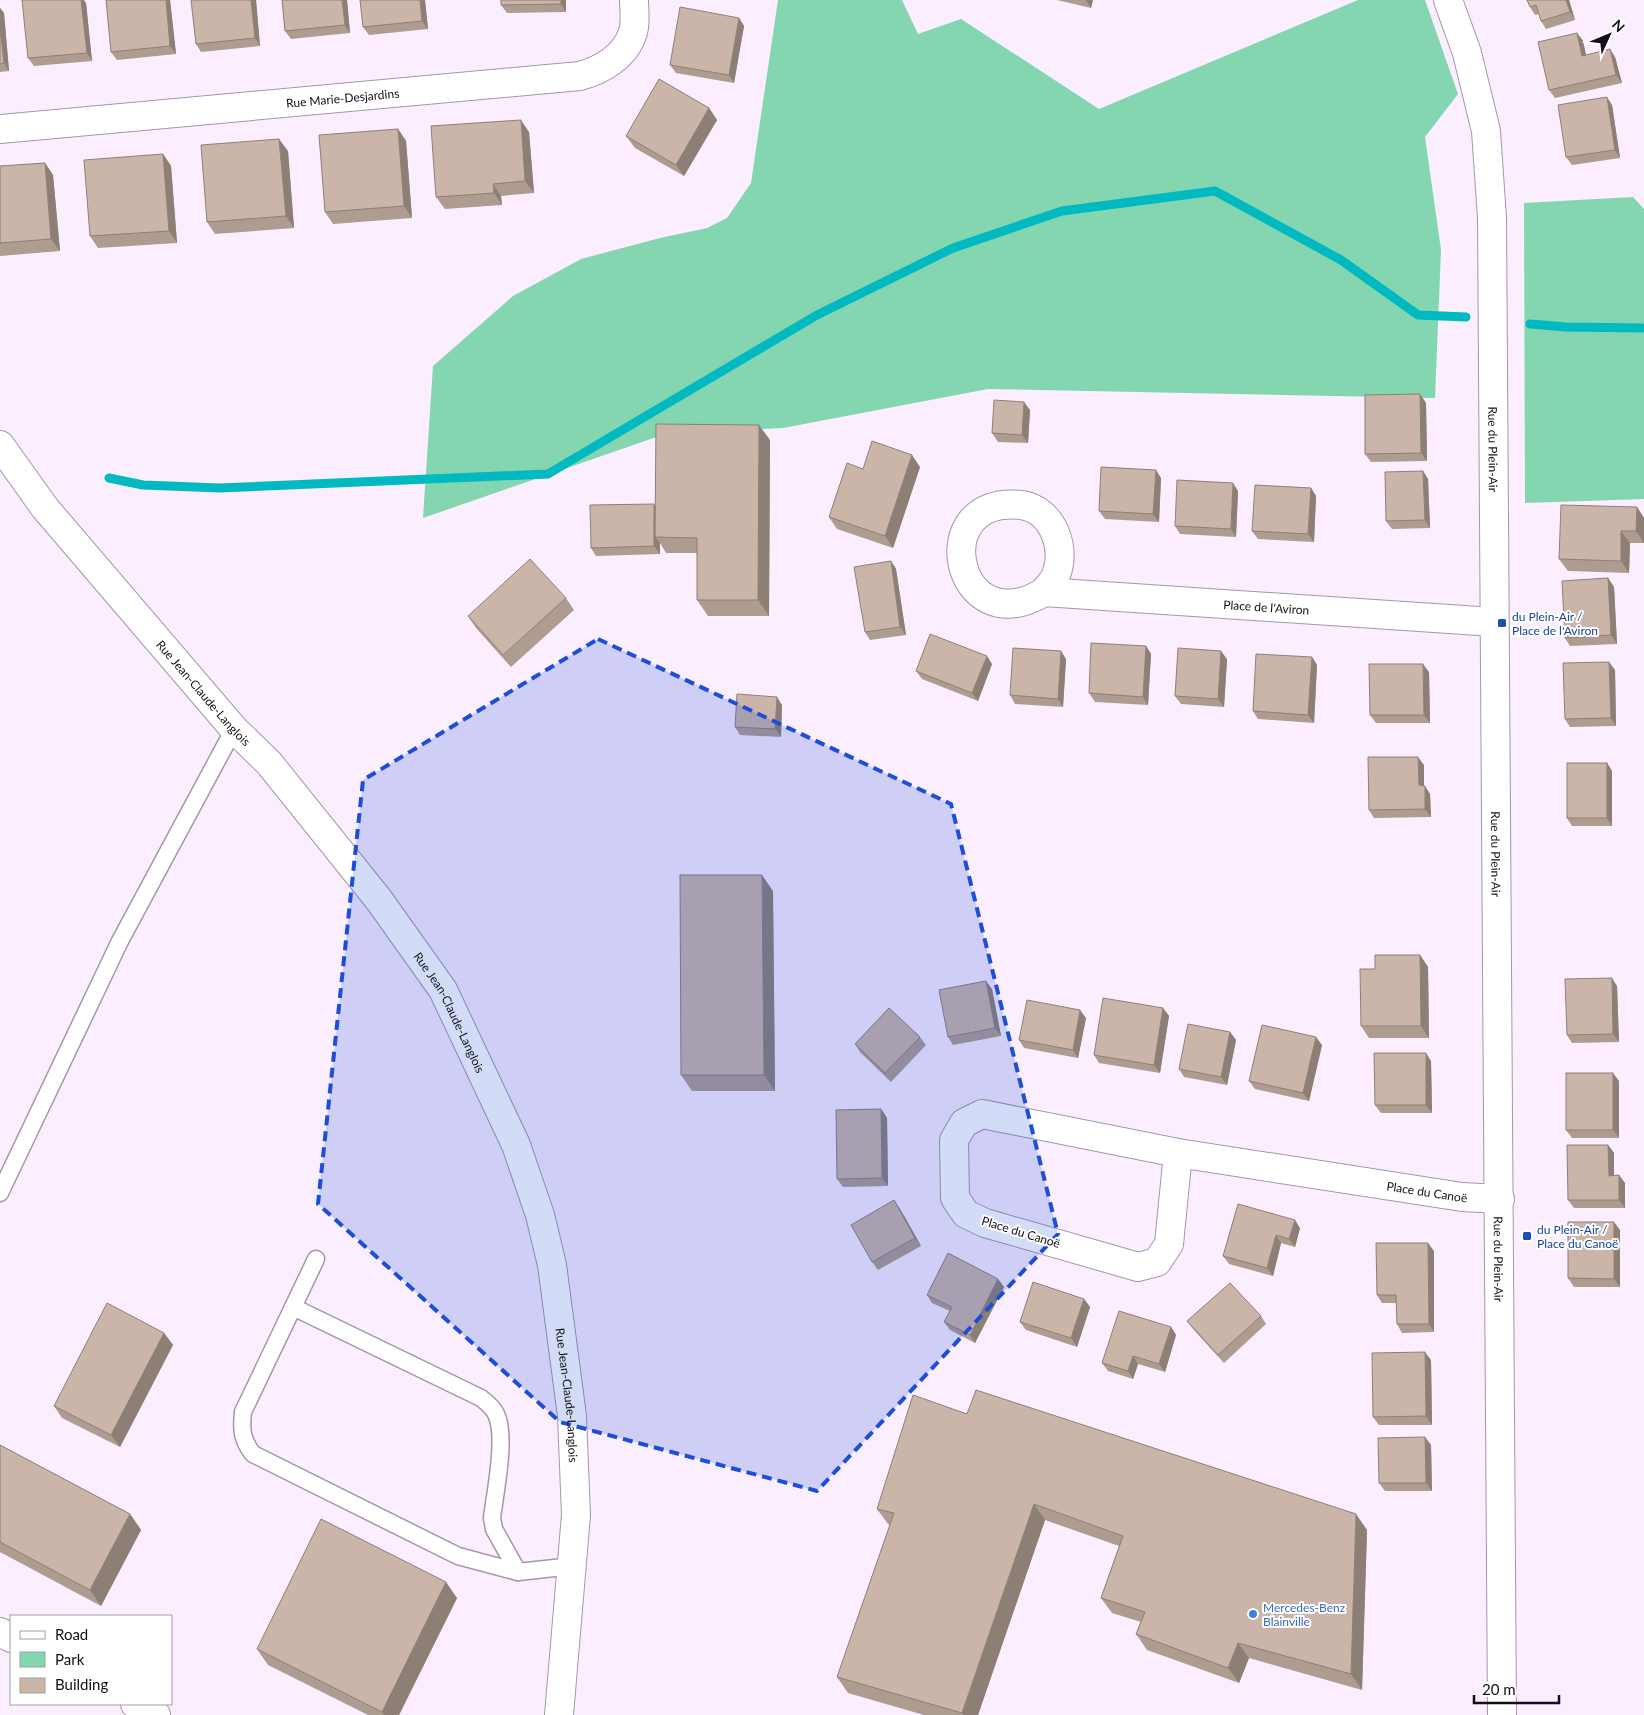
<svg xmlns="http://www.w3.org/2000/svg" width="1644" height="1715" viewBox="0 0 1644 1715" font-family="Lato,sans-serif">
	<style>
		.green { fill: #83d6af }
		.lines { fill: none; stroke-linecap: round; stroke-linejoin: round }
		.stream { stroke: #01b9c0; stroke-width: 9 }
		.lane-casing { stroke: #a497aa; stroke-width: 19 }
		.street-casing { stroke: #a497aa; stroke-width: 30 }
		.secondary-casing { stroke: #a497aa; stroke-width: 30 }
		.lane { stroke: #fff; stroke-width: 16 }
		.street { stroke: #fff; stroke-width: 28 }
		.secondary { stroke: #fff; stroke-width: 28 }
		.wall { fill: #af9c90 }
		.shaded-wall { fill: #8e7f76 }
		.building { fill: #cbb5a8; stroke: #8e7f76 }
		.marked { fill: #1d4ed8; fill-opacity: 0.2; stroke: #1d4ed8; stroke-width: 4; stroke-dasharray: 10 6; stroke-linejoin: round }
		.transit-dot { fill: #1a4fb4; stroke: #fff; stroke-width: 2 }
		.shop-dot { fill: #3f7fe0; stroke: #fff; stroke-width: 2 }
		.labels { text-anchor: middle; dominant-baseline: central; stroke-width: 4; stroke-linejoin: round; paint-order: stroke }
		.street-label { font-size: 12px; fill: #140f16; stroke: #fff }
		.transit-label { font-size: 12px; fill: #164399; stroke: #fff; text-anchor: start }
		.shop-label { font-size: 12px; fill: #366cbe; stroke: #fff; text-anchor: start }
	</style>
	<rect width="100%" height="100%" fill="#faeeff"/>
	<g class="green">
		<polygon points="778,0 902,0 918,34 961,19 1099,109 1358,0 1425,0 1458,94 1425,137 1441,250 1435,398 988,389 783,428 668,433 423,518 433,366 513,296 581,259 660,238 707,228 727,218 751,183"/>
		<polygon points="1633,197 1644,209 1644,499 1525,503 1524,203"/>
	</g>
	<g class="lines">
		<g class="stream">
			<polyline points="1530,324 1566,327 1644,328"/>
			<polyline points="109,478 143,485 219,488 548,474 817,315 953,248 1062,211 1215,191 1341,260 1418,315 1466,317"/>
		</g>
		<g class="lane-casing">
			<g id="lane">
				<polyline points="0,1193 120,941 234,729"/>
				<path d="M 316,1259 L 243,1412 C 241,1430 242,1440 253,1454 L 458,1556 L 518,1572 L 573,1566"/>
				<path d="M 293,1307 L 481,1398 C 487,1403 493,1407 496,1414 C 507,1436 495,1493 492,1518 L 494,1529 L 518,1572"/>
			</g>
		</g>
		<g class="street-casing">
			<g id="street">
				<path id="s1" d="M 1448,0 L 1467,53 L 1486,131 L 1492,218 L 1502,1715"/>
				<path id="s2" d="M 0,129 L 580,76 C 602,70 626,56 633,32 C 636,22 634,10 634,0"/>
				<path id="s3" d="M 0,445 L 45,508 L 234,729 L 269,763 L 379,900 L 443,990 L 516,1145 L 540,1215 L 552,1265 L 572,1416 L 576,1515 L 559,1715"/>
				<path id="s4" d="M 1044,592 C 1047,587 1053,582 1055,577 C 1068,550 1053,509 1021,505 C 924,494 955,646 1044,592 L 1494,622"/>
				<path id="s5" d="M 1178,1153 L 1169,1244 L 1157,1262 L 1138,1267 L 985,1223 L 966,1214 L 955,1198 L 954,1140 L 964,1123 L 982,1114 L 1178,1153 L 1462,1197 L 1500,1199"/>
			</g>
		</g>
		<g class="secondary-casing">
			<g id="secondary">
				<polyline points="0,1632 11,1638"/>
				<polyline points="135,1704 156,1715"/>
			</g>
		</g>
		<use href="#lane" class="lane"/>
		<use href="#street" class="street"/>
		<use href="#secondary" class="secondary"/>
	</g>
	<g class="wall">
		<polygon points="170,0 176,54 117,60 111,52"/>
		<polygon points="256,0 260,46 201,52 196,44"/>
		<polygon points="282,0 347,0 350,33 291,39 285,31"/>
		<polygon points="360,0 425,0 428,29 369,35 363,27"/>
		<polygon points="566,0 566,12 507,13 501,5"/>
		<polygon points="1057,0 1093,0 1091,8"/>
		<polygon points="1527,0 1569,0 1575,20 1546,29 1541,21 1539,14 1535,15 1530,7"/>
		<polygon points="86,3 92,61 34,66 28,58"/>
		<polygon points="0,8 4,13 9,71 0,72"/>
		<polygon points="739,18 744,26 734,83 676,73 670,65"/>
		<polygon points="1577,33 1583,41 1586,55 1615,57 1622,83 1555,98 1549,90"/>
		<polygon points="1612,105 1620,158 1572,165 1566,157"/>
		<polygon points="709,108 717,120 684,176 635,148 626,136"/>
		<polygon points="398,129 406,141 412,218 333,224 325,212"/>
		<polygon points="529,132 534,193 501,196 502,205 445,209 436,197"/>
		<polygon points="288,151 294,228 215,234 207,222"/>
		<polygon points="163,154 171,166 177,243 98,248 90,236"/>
		<polygon points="45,163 53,175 60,251 0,256 0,166"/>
		<polygon points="1420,394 1426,403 1427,461 1371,462 1365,454"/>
		<polygon points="1030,410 1028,443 998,442 992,433"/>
		<polygon points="770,440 769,616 708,616 697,600 697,553 666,553 660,543 660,554 596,556 591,548 654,504 656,507"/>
		<polygon points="920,467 893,548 837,529 829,517 863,469"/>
		<polygon points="1423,471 1428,479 1430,528 1392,529 1386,521"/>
		<polygon points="1161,478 1159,522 1105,519 1099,511"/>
		<polygon points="1311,488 1316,496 1314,542 1258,539 1252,531"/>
		<polygon points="1238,491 1236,537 1180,534 1175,526"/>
		<polygon points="1637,507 1644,518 1644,543 1630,543 1629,573 1568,571 1559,559"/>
		<polygon points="891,561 896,569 906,635 870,640 865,632"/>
		<polygon points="1608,578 1614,587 1617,644 1570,646 1565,638"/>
		<polygon points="566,598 574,610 511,667 476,628 468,616"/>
		<polygon points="1146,646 1151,654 1148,705 1095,702 1089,693"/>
		<polygon points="1312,657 1317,665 1314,723 1258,719 1253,711"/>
		<polygon points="1066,659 1063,707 1015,704 1010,695"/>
		<polygon points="1227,659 1224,707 1181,704 1175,696"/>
		<polygon points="992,664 978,701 922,679 916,671"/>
		<polygon points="1615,670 1616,726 1570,727 1565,719"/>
		<polygon points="1429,672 1430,723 1376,723 1370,715"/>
		<polygon points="782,705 781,737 740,735 735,727"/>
		<polygon points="1607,763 1612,771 1612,826 1572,826 1567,818"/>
		<polygon points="1424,765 1424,786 1430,794 1431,817 1374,818 1369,810"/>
		<polygon points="773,891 775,1091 692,1091 681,1075"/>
		<polygon points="1420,955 1428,967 1429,1038 1369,1038 1361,1026 1375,969"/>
		<polygon points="1617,986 1619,1042 1572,1043 1567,1035"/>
		<polygon points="992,989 1001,1036 953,1045 948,1037"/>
		<polygon points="1163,1008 1169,1016 1160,1073 1099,1063 1094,1055"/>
		<polygon points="1086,1018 1078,1058 1024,1048 1019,1040"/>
		<polygon points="1230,1032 1236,1040 1227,1085 1184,1077 1179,1069"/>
		<polygon points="920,1037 926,1045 891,1082 860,1052 855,1044"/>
		<polygon points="1322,1045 1309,1101 1255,1089 1249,1081"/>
		<polygon points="1431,1061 1432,1113 1381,1113 1375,1105"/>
		<polygon points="1619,1081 1619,1138 1572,1138 1566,1130"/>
		<polygon points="881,1109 887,1118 888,1186 843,1187 837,1179"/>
		<polygon points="1608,1145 1614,1153 1614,1176 1625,1183 1625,1208 1574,1208 1568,1200"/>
		<polygon points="1238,1204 1300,1228 1295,1247 1281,1243 1273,1276 1229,1264 1223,1256"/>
		<polygon points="900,1209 921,1246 878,1270 872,1262"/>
		<polygon points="1620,1230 1620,1287 1574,1287 1568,1278"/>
		<polygon points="1434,1251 1434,1332 1402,1333 1397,1324 1396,1303 1382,1303 1377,1295"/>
		<polygon points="998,1279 1004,1287 975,1343 950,1330 944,1322 950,1311 932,1303 927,1295"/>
		<polygon points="1084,1299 1090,1307 1077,1347 1026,1330 1020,1322"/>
		<polygon points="1261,1316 1266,1324 1224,1363 1193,1329 1187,1321"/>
		<polygon points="1171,1327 1176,1335 1165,1372 1138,1364 1133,1379 1108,1371 1102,1363"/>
		<polygon points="164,1333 173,1345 120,1447 62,1418 54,1406"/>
		<polygon points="1431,1360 1432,1425 1379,1425 1373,1417"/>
		<polygon points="967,1414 1367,1530 1362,1690 1249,1658 1239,1683 1147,1650 1136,1634 1141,1622 1112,1613 1101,1598 1119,1546 1045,1520 978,1715 924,1715 848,1693 837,1677 890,1525 888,1524 877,1509"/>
		<polygon points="0,1445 130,1514 141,1530 101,1606 0,1552"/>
		<polygon points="1431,1445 1432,1491 1385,1491 1379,1483"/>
		<polygon points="457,1598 399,1715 368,1715 268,1665 257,1649"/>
	</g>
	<g class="shaded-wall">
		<polygon points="81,0 84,0 86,3 92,61 87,53"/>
		<polygon points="166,0 170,0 176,54 170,46"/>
		<polygon points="251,0 256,0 260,46 255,38"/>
		<polygon points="342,0 347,0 350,33 345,25"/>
		<polygon points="420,0 425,0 428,29 422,21"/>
		<polygon points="561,0 566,0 566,12 561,4"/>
		<polygon points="1086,0 1093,0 1091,8"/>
		<polygon points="1566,0 1569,0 1575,20 1570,12"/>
		<polygon points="0,8 4,13 9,71 4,63 0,27"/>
		<polygon points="739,18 744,26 734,83 729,75"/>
		<polygon points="1577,33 1583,41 1588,64 1582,56"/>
		<polygon points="1610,49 1615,57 1622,83 1616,75"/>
		<polygon points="1607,97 1612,105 1620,158 1615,150"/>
		<polygon points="709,108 717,120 684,176 676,165"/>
		<polygon points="521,120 529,132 534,193 525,181"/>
		<polygon points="398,129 406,141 412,218 404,206"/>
		<polygon points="279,139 288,151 294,228 286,216"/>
		<polygon points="163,154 171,166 177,243 169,231"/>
		<polygon points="45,163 53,175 60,251 51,239"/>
		<polygon points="493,184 501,196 502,205 494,193"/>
		<polygon points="1420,394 1426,403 1427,461 1421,453"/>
		<polygon points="1024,402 1030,410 1028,443 1022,435"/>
		<polygon points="759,425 770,440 769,616 758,600"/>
		<polygon points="912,455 920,467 893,548 885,536"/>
		<polygon points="1156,470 1161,478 1159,522 1153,514"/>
		<polygon points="1423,471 1428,479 1430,528 1425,520"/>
		<polygon points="1233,483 1238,491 1236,537 1231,529"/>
		<polygon points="1311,488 1316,496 1314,542 1308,534"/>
		<polygon points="654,504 659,512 655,537 660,543 660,554 654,546"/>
		<polygon points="1637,507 1644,518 1644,543 1636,531"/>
		<polygon points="1621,531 1630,543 1629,573 1621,561"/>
		<polygon points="891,561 896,569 906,635 900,627"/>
		<polygon points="1608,578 1614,587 1617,644 1611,635"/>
		<polygon points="1146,646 1151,654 1148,705 1143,697"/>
		<polygon points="1061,651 1066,659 1063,707 1058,699"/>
		<polygon points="1221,651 1227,659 1224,707 1218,699"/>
		<polygon points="987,656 992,664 978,701 972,693"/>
		<polygon points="1312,657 1317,665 1314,723 1308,715"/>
		<polygon points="1609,662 1615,670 1616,726 1611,718"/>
		<polygon points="1423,664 1429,672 1430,723 1424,715"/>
		<polygon points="777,697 782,705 781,737 775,729"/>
		<polygon points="1418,757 1424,765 1424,793 1419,785"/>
		<polygon points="1607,763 1612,771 1612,826 1607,818"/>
		<polygon points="1425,786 1430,794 1431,817 1425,809"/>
		<polygon points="762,875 773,891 775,1091 764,1075"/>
		<polygon points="1420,955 1428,967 1429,1038 1421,1026"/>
		<polygon points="1612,978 1617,986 1619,1042 1613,1034"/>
		<polygon points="986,981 992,989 1001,1036 995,1028"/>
		<polygon points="1163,1008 1169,1016 1160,1073 1154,1065"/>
		<polygon points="1080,1010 1086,1018 1078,1058 1073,1050"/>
		<polygon points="1230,1032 1236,1040 1227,1085 1221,1077"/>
		<polygon points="1316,1037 1322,1045 1309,1101 1303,1093"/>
		<polygon points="1426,1053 1431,1061 1432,1113 1426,1105"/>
		<polygon points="1613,1073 1619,1081 1619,1138 1613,1130"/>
		<polygon points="881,1109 887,1118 888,1186 882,1178"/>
		<polygon points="1608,1145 1614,1153 1614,1184 1609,1176"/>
		<polygon points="1619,1175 1625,1183 1625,1208 1619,1200"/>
		<polygon points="894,1200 900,1209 921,1246 915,1238"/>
		<polygon points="1295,1220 1300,1228 1295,1247 1289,1239"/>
		<polygon points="1614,1222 1620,1230 1620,1287 1614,1279"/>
		<polygon points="1276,1235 1281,1243 1273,1276 1267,1268"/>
		<polygon points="1428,1243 1434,1251 1434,1332 1429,1324"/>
		<polygon points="998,1279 1004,1287 975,1343 970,1335"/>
		<polygon points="1084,1299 1090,1307 1077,1347 1071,1338"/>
		<polygon points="1171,1327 1176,1335 1165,1372 1159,1364"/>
		<polygon points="164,1333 173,1345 120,1447 111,1435"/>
		<polygon points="1425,1352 1431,1360 1432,1425 1426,1416"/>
		<polygon points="1133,1356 1138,1364 1133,1379 1128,1371"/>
		<polygon points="1425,1437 1431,1445 1432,1491 1426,1483"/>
		<polygon points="1034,1504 1045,1520 978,1715 963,1715 962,1713"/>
		<polygon points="130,1514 141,1530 101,1606 90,1590"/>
		<polygon points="1356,1514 1367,1530 1362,1690 1351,1674"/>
		<polygon points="446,1582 457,1598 399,1715 384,1715 382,1712"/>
		<polygon points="1238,1643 1249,1658 1239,1683 1228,1668"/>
	</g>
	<g class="building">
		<polygon points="22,0 81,0 87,53 28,58"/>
		<polygon points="106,0 166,0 170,46 111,52"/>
		<polygon points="191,0 251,0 255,38 196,44"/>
		<polygon points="282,0 342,0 345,25 285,31"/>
		<polygon points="360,0 420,0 422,21 363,27"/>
		<polygon points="501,0 561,0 561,4 501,5"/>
		<polygon points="1527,0 1566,0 1570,12 1541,21 1536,5 1530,7"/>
		<polygon points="680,7 739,18 729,75 670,65"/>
		<polygon points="0,27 4,63 0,64"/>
		<polygon points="1577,33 1582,56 1610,49 1616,75 1549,90 1538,42"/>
		<polygon points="659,79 709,108 676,165 626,136"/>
		<polygon points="1607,97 1615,150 1566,157 1558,105"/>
		<polygon points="521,120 525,181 493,184 494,193 436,197 431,126"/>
		<polygon points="398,129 404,206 325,212 319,135"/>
		<polygon points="279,139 286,216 207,222 201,145"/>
		<polygon points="163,154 169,231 90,236 84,160"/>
		<polygon points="45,163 51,239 0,243 0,166"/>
		<polygon points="1420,394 1421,453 1365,454 1365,395"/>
		<polygon points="994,400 1024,402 1022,435 992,433"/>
		<polygon points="656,424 759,425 758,600 697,600 697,538 655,537"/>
		<polygon points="872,441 912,455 885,536 829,517 847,463 863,469"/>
		<polygon points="1101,467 1156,470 1153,514 1099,511"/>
		<polygon points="1423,471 1425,520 1386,521 1385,472"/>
		<polygon points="1177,480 1233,483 1231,529 1175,526"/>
		<polygon points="1255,485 1311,488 1308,534 1252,531"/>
		<polygon points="654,504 654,546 591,548 590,505"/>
		<polygon points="1561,505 1637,507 1636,531 1621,531 1621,561 1559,559"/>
		<polygon points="530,559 566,598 503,655 468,616"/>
		<polygon points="891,561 900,627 865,632 854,567"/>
		<polygon points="1608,578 1611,635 1565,638 1562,581"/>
		<polygon points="930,634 987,656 972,693 916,671"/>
		<polygon points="1091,643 1146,646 1143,697 1089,693"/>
		<polygon points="1013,648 1061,651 1058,699 1010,695"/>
		<polygon points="1178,648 1221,651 1218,699 1175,696"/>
		<polygon points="1256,654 1312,657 1308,715 1253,711"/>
		<polygon points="1609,662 1611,718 1565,719 1563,663"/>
		<polygon points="1369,664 1423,664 1424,715 1370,715"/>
		<polygon points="737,694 777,697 775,729 735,727"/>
		<polygon points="1368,757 1418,757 1419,785 1425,786 1425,809 1369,810"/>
		<rect x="1567" y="763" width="40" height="55"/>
		<polygon points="680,875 762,875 764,1075 681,1075"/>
		<polygon points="1375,955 1420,955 1421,1026 1361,1026 1360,969 1375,969"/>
		<polygon points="1612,978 1613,1034 1567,1035 1565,979"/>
		<polygon points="986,981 995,1028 948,1037 939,990"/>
		<polygon points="1103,998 1163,1008 1154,1065 1094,1055"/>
		<polygon points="1027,1000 1080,1010 1073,1050 1019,1040"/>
		<polygon points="889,1008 920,1037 885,1073 855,1044"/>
		<polygon points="1188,1024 1230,1032 1221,1077 1179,1069"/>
		<polygon points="1262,1025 1316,1037 1303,1093 1249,1081"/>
		<polygon points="1374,1053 1426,1053 1426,1105 1375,1105"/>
		<rect x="1566" y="1073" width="47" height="57"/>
		<polygon points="881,1109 882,1178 837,1179 836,1110"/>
		<polygon points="1567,1145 1608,1145 1609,1176 1619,1175 1619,1200 1568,1200"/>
		<polygon points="894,1200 915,1238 872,1262 851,1225"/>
		<polygon points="1238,1204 1295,1220 1289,1239 1276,1235 1267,1268 1223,1256"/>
		<polygon points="1568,1222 1614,1222 1614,1279 1568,1278"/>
		<polygon points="1376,1243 1428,1243 1429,1324 1397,1324 1396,1295 1377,1295"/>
		<polygon points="948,1253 998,1279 970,1335 944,1322 952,1307 927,1295"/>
		<polygon points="1033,1282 1084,1299 1071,1338 1020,1322"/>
		<polygon points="1230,1283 1261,1316 1218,1355 1187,1321"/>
		<polygon points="107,1303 164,1333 111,1435 54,1406"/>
		<polygon points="1119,1311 1171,1327 1159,1364 1133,1356 1128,1371 1102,1363"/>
		<polygon points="1425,1352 1426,1416 1373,1417 1372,1353"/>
		<polygon points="976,1390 1356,1514 1351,1674 1238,1643 1228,1668 1136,1634 1145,1612 1101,1598 1123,1536 1034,1504 962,1713 837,1677 894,1513 877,1509 913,1395 967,1414"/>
		<polygon points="1425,1437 1426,1483 1379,1483 1378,1438"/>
		<polygon points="0,1445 130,1514 90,1590 0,1542"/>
		<polygon points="321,1519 446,1582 382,1712 257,1649"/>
	</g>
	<path class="marked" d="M 598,639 L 951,804 L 1058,1234 L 817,1491 L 560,1422 L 318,1204 L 363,780 Z"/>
	<g class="transit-dot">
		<rect x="1497" y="618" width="10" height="10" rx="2.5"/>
		<rect x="1522" y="1231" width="10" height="10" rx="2.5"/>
	</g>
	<circle class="shop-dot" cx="1253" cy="1614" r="5"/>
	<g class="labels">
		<g class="street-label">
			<text stroke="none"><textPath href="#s2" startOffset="344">Rue Marie-Desjardins</textPath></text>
			<text stroke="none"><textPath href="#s1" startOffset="455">Rue du Plein-Air</textPath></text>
			<text stroke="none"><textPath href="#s4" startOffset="536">Place de l'Aviron</textPath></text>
			<text stroke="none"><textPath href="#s3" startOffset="321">Rue Jean-Claude-Langlois</textPath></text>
			<text stroke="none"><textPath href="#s1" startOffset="860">Rue du Plein-Air</textPath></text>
			<text stroke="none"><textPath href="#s3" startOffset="726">Rue Jean-Claude-Langlois</textPath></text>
			<text stroke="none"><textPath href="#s5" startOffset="882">Place du Canoë</textPath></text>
			<text transform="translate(1021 1232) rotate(17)">Place du Canoë</text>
			<text stroke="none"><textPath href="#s1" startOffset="1265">Rue du Plein-Air</textPath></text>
			<text stroke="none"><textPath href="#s3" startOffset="1131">Rue Jean-Claude-Langlois</textPath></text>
		</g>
		<g class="transit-label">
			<text x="1512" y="616">du Plein-Air /<tspan x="1512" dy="14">Place de l'Aviron</tspan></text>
			<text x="1537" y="1229">du Plein-Air /<tspan x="1537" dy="14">Place du Canoë</tspan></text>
		</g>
		<g class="shop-label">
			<text x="1263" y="1607">Mercedes-Benz<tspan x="1263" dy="14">Blainville</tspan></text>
		</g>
	</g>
	<rect x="10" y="1615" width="162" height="90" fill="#ffffff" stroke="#a19fa2"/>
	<rect x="20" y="1631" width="25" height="8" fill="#ffffff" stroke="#a19fa2"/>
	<text x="55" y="1640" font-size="15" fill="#140f16">Road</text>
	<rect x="20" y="1652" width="25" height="15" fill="#83d6af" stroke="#a19fa2"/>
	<text x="55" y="1665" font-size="15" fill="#140f16">Park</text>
	<rect x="20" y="1678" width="25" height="15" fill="#cbb5a8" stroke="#a19fa2"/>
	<text x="55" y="1690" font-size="15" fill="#140f16">Building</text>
	<g transform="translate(1609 35) rotate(46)" stroke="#ffffff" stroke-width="4" paint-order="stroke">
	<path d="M0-4L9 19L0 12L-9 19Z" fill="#140f16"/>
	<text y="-8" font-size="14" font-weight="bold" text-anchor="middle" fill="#140f16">N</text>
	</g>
	<path d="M1474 1695v8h85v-8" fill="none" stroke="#140f16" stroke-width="2.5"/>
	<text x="1482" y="1695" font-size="15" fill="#140f16" stroke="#ffffff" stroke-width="4" paint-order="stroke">20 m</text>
</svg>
